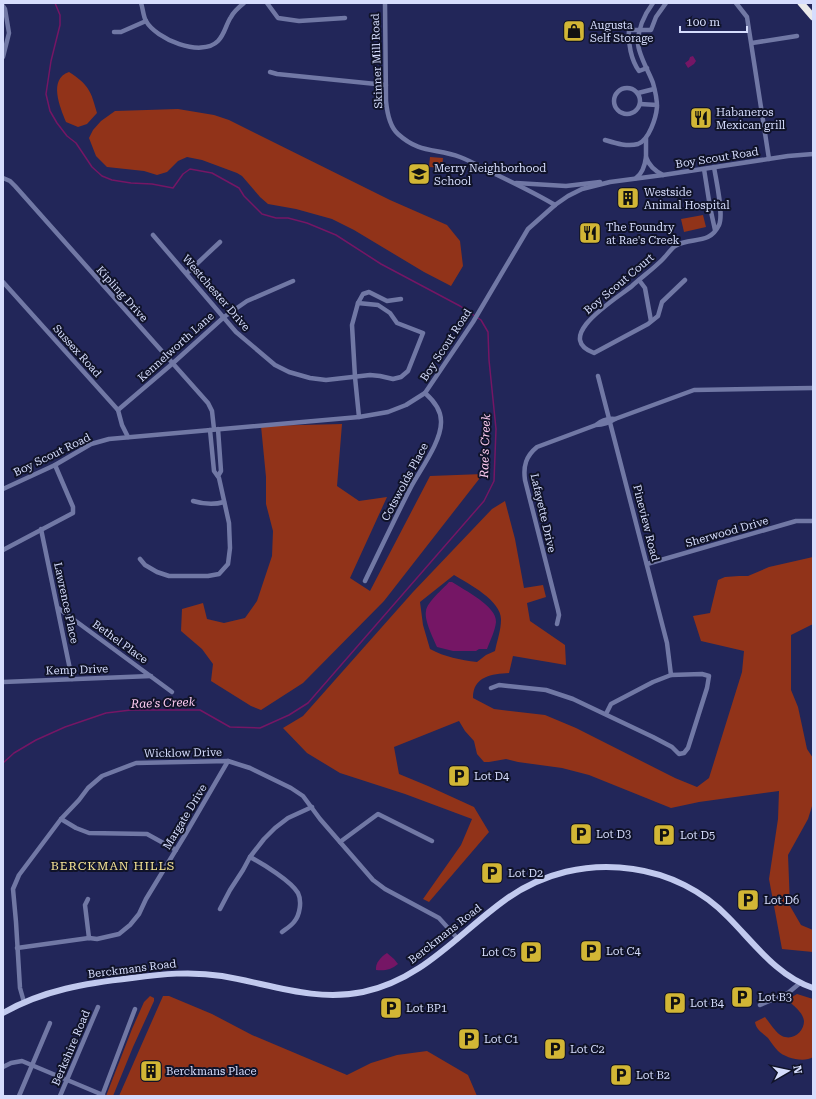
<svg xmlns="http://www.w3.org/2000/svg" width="816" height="1099" viewBox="0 0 816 1099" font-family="'Roboto Serif',serif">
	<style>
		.green { fill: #913319; fill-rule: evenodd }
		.water { fill: #751665 }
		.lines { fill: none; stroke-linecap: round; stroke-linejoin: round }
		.stream { stroke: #751665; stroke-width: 1.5 }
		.minor { stroke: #7178a5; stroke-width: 4.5 }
		.major { stroke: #c1c9ee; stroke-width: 6 }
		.highway { stroke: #eaeaea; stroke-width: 7 }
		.labels { text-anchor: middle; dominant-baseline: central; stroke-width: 4; stroke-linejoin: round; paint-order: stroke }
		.poi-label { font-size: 11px; fill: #d6ddfd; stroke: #101329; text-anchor: start }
		.street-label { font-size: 11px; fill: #d6ddfd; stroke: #101329 }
		.water-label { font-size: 12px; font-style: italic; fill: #fecbf0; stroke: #101329 }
		.neighbourhood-label { font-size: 12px; letter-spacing: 1px; fill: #f6e495; stroke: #101329 }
	</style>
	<rect width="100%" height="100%" fill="#222659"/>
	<g class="green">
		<path d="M 69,72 C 89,85 91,91 97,113 L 87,124 L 78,127 L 66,122 C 60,107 48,79 69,72 Z"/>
		<polygon points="178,109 214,115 229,120 390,200 447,225 460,241 463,266 451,286 424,272 354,230 332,219 296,209 268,204 260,197 242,176 237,173 202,160 187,157 178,161 167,172 157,175 144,171 107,167 96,156 89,138 93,130 101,121 115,111"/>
		<polygon points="430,157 443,158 442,168 429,167"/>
		<polygon points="703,215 706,227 684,232 681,219"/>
		<polygon points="342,424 337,486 359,501 387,497 350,578 370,591 430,476 483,474 384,601 303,683 261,710 251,706 211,681 213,664 202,649 181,631 182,609 203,603 207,619 224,623 245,618 257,601 272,556 273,531 266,504 266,477 261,426"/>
		<path d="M 505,501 L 515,539 L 524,588 L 543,585 L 546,597 L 527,603 L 530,621 L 565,645 L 566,665 L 513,656 L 509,673 C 492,674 473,676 473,698 L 494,709 L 545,715 L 576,728 L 675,778 L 697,787 L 709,778 L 742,672 L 744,651 L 701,641 L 693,616 L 710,613 L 718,580 L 725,577 L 739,576 L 748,576 L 769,567 L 813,557 L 813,624 L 791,635 L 791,690 L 798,707 L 807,749 L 813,758 L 813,803 L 808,819 L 788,855 L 790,906 L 801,925 L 813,930 L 813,952 L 782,949 L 769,879 L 778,819 L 779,791 L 699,802 L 671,808 L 589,775 L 562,768 L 518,762 L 506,759 L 489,762 L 484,762 L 477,754 L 474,741 L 465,731 L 459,721 L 394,747 L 399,774 L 428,786 L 474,807 L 489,832 L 429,902 L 423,899 L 461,845 L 472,819 L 405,794 L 340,773 L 307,753 L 283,728 L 303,716 L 413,592 L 492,509 ZM 454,575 C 469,584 502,601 501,620 C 501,630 497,641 495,651 L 486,655 L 477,662 C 460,660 445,657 430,649 L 423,625 L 420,602 Z"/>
		<path d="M 797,994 L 813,999 L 813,1057 C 804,1063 785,1058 778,1051 C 774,1047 771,1042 768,1038 C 763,1033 756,1030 755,1022 L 765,1017 C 769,1022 777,1034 782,1036 C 793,1041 804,1032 804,1021 C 803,1013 796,1008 791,1003 L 792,997 Z"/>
		<polygon points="150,996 154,998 154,1001 133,1047 113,1096 106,1096 132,1029 144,1002"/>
		<polygon points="163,996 169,996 212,1014 252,1035 347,1075 371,1063 397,1055 427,1051 468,1075 477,1096 119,1096"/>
	</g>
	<g class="water">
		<polygon points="693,56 696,61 694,64 688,68 685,63 689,60 690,57"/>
		<path d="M 449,582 L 452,582 C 464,590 497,606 496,622 C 495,631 490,641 487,649 L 479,649 L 476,651 L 453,651 L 437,647 C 433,638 424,620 426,611 C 427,602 443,589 449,582 Z"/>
		<path d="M 387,953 L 394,959 L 398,964 C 391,970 384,971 376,970 C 375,963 381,957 387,953 Z"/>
	</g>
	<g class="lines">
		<polyline class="stream" points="3,763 14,753 36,740 65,727 106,713 131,710 200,710 230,727 260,728 289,715 308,703 484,501 494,481 496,429 489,360 488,332 481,320 460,306 381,264 336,235 307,223 288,218 276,218 262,214 244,196 239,188 212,173 190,169 183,174 173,188 152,184 131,183 112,180 102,176 92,167 76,143 67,136 57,123 50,111 46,94 51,61 60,25 60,15 55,3"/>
		<g class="minor">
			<path d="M 141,3 C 143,8 143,16 146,21 C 156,39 201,58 218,41 C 225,34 226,24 231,17 C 234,11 239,7 244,3"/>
			<polyline points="267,3 278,18 299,21 345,18"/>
			<path d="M 385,3 L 386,101 C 387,112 389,126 398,134 C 420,154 436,148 460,157 C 471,161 482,168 493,173 C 514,183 535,193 555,205"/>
			<polyline points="736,3 747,17 769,159"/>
			<polyline points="3,6 5,9 9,33 3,57"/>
			<polyline points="114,32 121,32 146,21"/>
			<polyline points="752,43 797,36"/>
			<path d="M 647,68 L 639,71 C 631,60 628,43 629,30 L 651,30 L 656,17 L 666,3"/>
			<polyline points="270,72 277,74 386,85"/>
			<circle cx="627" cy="101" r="13"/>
			<polyline points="638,93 654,89"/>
			<polyline points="640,104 657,105"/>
			<polyline points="646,138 646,157"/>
			<path d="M 605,140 C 615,143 627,147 638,144 C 649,140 656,118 657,107 C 657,100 655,90 653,83 C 649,72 638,54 638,43 C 638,28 644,15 653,3"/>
			<polyline points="704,169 710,207 715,230"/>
			<polyline points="3,178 10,181 15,186 208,403 212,411 214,429"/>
			<path d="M 636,178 C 643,173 645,165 646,157 C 649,166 655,171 663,175"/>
			<polyline points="516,183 566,186 600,182"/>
			<polyline points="153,235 236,332 275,365 289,372 310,378 326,380 370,375 380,376 393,379 401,377 408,371 423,333 397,323 390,313 378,305 358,303"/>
			<polyline points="187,273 220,242"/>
			<polyline points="639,280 645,288 651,321"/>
			<path d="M 685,280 L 662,302 L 658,316 L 648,324 L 594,353 C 551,337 619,297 632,286 C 642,277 653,269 662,260 C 667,255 670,250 675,246 C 691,236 709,246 719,225 C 724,214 716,180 714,167"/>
			<polyline points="3,282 118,410 122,425 128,437"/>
			<polyline points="598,376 667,643 671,675"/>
			<polyline points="118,410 172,364 224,317 247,301 293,281"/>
			<polyline points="359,417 355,377 352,325 358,303 363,294 369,292 387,301 401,299"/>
			<polyline points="615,419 694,390 813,388"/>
			<polyline points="218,429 221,471 218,476"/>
			<polyline points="3,489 55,465 91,444 109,439 359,417 388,412 406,405 425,393 473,322 528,229 555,205 568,196 582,189 610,182 663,175 788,156 813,154"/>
			<path d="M 193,501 C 203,504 214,505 224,502"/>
			<polyline points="41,529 72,679"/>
			<polyline points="3,550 73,513 73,507 55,465"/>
			<polyline points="140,559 145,565 157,572 169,576 208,576 219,574 228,564 230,548 229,523 219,478 214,471 210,430"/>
			<polyline points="647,564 796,521 813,521"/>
			<path d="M 365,581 C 380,550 395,518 411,487 C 420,470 442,441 441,421 C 441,410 433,400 425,393"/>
			<polyline points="58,608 172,692"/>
			<path d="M 557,624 L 559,615 L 558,610 L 525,480 C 523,466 526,456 537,447 L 596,425 C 602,420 607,418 615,419 C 609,423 603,425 596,425"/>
			<polyline points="3,682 151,676"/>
			<polyline points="491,688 499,685 546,690 573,699 653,737 672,747 679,754 684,753 688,748 707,688 709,676 702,674 671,675 653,682 611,704 606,714"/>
			<polyline points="61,819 76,828 89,833 147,834 176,850"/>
			<polyline points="340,842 378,814 432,841"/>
			<path d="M 250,857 C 263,864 291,881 298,893 C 302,901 300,915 294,922 C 291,926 286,929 282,932"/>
			<polyline points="88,899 85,905 89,938"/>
			<polyline points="220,909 230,890 243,870 250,857 264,839 275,828 288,818 312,807"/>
			<polyline points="17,948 89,938 97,939 119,934 130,925 139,914 146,899 185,835 228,761"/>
			<polyline points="24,1002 20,988 16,922 13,889 19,875 61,819 79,800 88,788 102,776 136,763 228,761 250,768 291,788 303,796 320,819 373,880 385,889 439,918 458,939"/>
			<polyline points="760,1005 788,993 800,983"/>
			<polyline points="3,1067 11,1063 22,1061 103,1095"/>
			<polyline points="19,1096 50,1023"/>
			<polyline points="60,1096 98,1007"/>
			<polyline points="102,1096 135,1009"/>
		</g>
		<path class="major" d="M 3,1013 C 43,990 87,983 132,978 C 162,974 191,971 222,976 C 270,984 314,1002 363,992 C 422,980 459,933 505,900 C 542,873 588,862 633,869 C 669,874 703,891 728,917 C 754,943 777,976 813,988"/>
		<polyline class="highway" points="801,3 813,17"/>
	</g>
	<defs>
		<g id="shop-square" transform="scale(1.15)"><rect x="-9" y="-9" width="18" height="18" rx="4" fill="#d2b635" stroke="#101329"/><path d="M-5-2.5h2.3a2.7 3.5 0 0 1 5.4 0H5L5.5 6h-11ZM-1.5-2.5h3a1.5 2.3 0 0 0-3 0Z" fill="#111"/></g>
		<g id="restaurant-square" transform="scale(1.15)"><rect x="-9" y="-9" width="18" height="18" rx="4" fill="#d2b635" stroke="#101329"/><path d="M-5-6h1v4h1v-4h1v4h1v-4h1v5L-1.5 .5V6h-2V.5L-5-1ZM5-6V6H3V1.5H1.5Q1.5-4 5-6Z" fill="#111"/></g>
		<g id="school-square" transform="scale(1.15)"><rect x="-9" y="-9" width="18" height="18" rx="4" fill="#d2b635" stroke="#101329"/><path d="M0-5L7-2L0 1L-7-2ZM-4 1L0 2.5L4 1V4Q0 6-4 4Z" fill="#111"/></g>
		<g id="building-square" transform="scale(1.15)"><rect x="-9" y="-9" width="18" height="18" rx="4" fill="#d2b635" stroke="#101329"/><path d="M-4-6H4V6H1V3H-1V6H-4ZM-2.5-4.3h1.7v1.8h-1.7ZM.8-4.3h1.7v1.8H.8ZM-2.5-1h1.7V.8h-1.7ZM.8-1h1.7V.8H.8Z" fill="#111"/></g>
		<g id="parking-square" transform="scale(1.15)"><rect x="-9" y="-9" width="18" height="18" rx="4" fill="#d2b635" stroke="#101329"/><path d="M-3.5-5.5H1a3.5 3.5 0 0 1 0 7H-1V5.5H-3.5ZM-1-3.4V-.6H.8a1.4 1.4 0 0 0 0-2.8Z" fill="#111"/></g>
	</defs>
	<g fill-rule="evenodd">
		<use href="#shop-square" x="574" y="31"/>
		<use href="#restaurant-square" x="701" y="118"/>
		<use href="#school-square" x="419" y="174"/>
		<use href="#building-square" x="628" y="198"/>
		<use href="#restaurant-square" x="590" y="233"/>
		<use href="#parking-square" x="459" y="776"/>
		<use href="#parking-square" x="581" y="834"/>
		<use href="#parking-square" x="664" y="835"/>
		<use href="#parking-square" x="492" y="873"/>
		<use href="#parking-square" x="748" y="900"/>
		<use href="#parking-square" x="591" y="951"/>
		<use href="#parking-square" x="531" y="952"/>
		<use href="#parking-square" x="742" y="997"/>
		<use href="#parking-square" x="675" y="1003"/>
		<use href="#parking-square" x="391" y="1008"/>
		<use href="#parking-square" x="469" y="1039"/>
		<use href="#parking-square" x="555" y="1049"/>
		<use href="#building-square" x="151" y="1071"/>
		<use href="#parking-square" x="621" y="1075"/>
	</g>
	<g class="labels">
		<g class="poi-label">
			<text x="590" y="25">Augusta<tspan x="590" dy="13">Self Storage</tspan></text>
			<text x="716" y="112">Habaneros<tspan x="716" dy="13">Mexican grill</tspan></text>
			<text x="434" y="168">Merry Neighborhood<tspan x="434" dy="13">School</tspan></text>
			<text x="644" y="192">Westside<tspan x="644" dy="13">Animal Hospital</tspan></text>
			<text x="606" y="227">The Foundry<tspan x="606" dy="13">at Rae's Creek</tspan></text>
			<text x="474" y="776">Lot D4</text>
			<text x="596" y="834">Lot D3</text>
			<text x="680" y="835">Lot D5</text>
			<text x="508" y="873">Lot D2</text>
			<text x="764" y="900">Lot D6</text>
			<text x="606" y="951">Lot C4</text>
			<text x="516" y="952" text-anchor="end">Lot C5</text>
			<text x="758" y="997">Lot B3</text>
			<text x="690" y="1003">Lot B4</text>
			<text x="406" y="1008">Lot BP1</text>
			<text x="484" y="1039">Lot C1</text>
			<text x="570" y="1049">Lot C2</text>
			<text x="166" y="1071">Berckmans Place</text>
			<text x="636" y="1075">Lot B2</text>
		</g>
		<g class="street-label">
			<text transform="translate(377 61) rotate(-92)">Skinner Mill Road</text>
			<text transform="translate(717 158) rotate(-9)">Boy Scout Road</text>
			<text transform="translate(619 284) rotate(-40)">Boy Scout Court</text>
			<text transform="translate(216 293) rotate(49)">Westchester Drive</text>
			<text transform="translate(122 294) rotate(48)">Kipling Drive</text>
			<text transform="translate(446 345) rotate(-57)">Boy Scout Road</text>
			<text transform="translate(176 347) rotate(-42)">Kennelworth Lane</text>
			<text transform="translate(77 351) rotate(48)">Sussex Road</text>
			<text transform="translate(52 455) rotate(-26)">Boy Scout Road</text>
			<text transform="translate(405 482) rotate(-62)">Cotswolds Place</text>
			<text transform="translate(543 513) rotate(77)">Lafayette Drive</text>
			<text transform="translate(646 523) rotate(76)">Pineview Road</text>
			<text transform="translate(727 532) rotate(-16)">Sherwood Drive</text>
			<text transform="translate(66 603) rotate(78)">Lawrence Place</text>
			<text transform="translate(120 642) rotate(36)">Bethel Place</text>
			<text transform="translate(77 670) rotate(-2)">Kemp Drive</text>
			<text transform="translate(183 753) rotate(-1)">Wicklow Drive</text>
			<text transform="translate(185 817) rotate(-59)">Margate Drive</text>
			<text transform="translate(445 934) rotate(-38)">Berckmans Road</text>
			<text transform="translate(132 969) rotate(-7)">Berckmans Road</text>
			<text transform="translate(71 1048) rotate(-67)">Berkshire Road</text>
		</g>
		<g class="water-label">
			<text transform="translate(485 446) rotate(-88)">Rae's Creek</text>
			<text transform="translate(163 703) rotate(-2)">Rae's Creek</text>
		</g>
		<g class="neighbourhood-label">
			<text x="113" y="866">BERCKMAN HILLS</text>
		</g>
	</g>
	<rect width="816" height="1099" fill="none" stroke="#d6ddfd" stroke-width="8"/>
	<g transform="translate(788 1071) rotate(81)" stroke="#101329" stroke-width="3" paint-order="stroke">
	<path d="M0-3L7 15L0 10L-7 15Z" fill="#d6ddfd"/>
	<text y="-6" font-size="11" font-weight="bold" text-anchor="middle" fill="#d6ddfd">N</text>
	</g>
	<path d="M680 26v6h67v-6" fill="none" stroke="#d6ddfd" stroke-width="2"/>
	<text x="686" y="26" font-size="12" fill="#d6ddfd" stroke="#101329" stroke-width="3" paint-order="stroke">100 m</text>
</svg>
